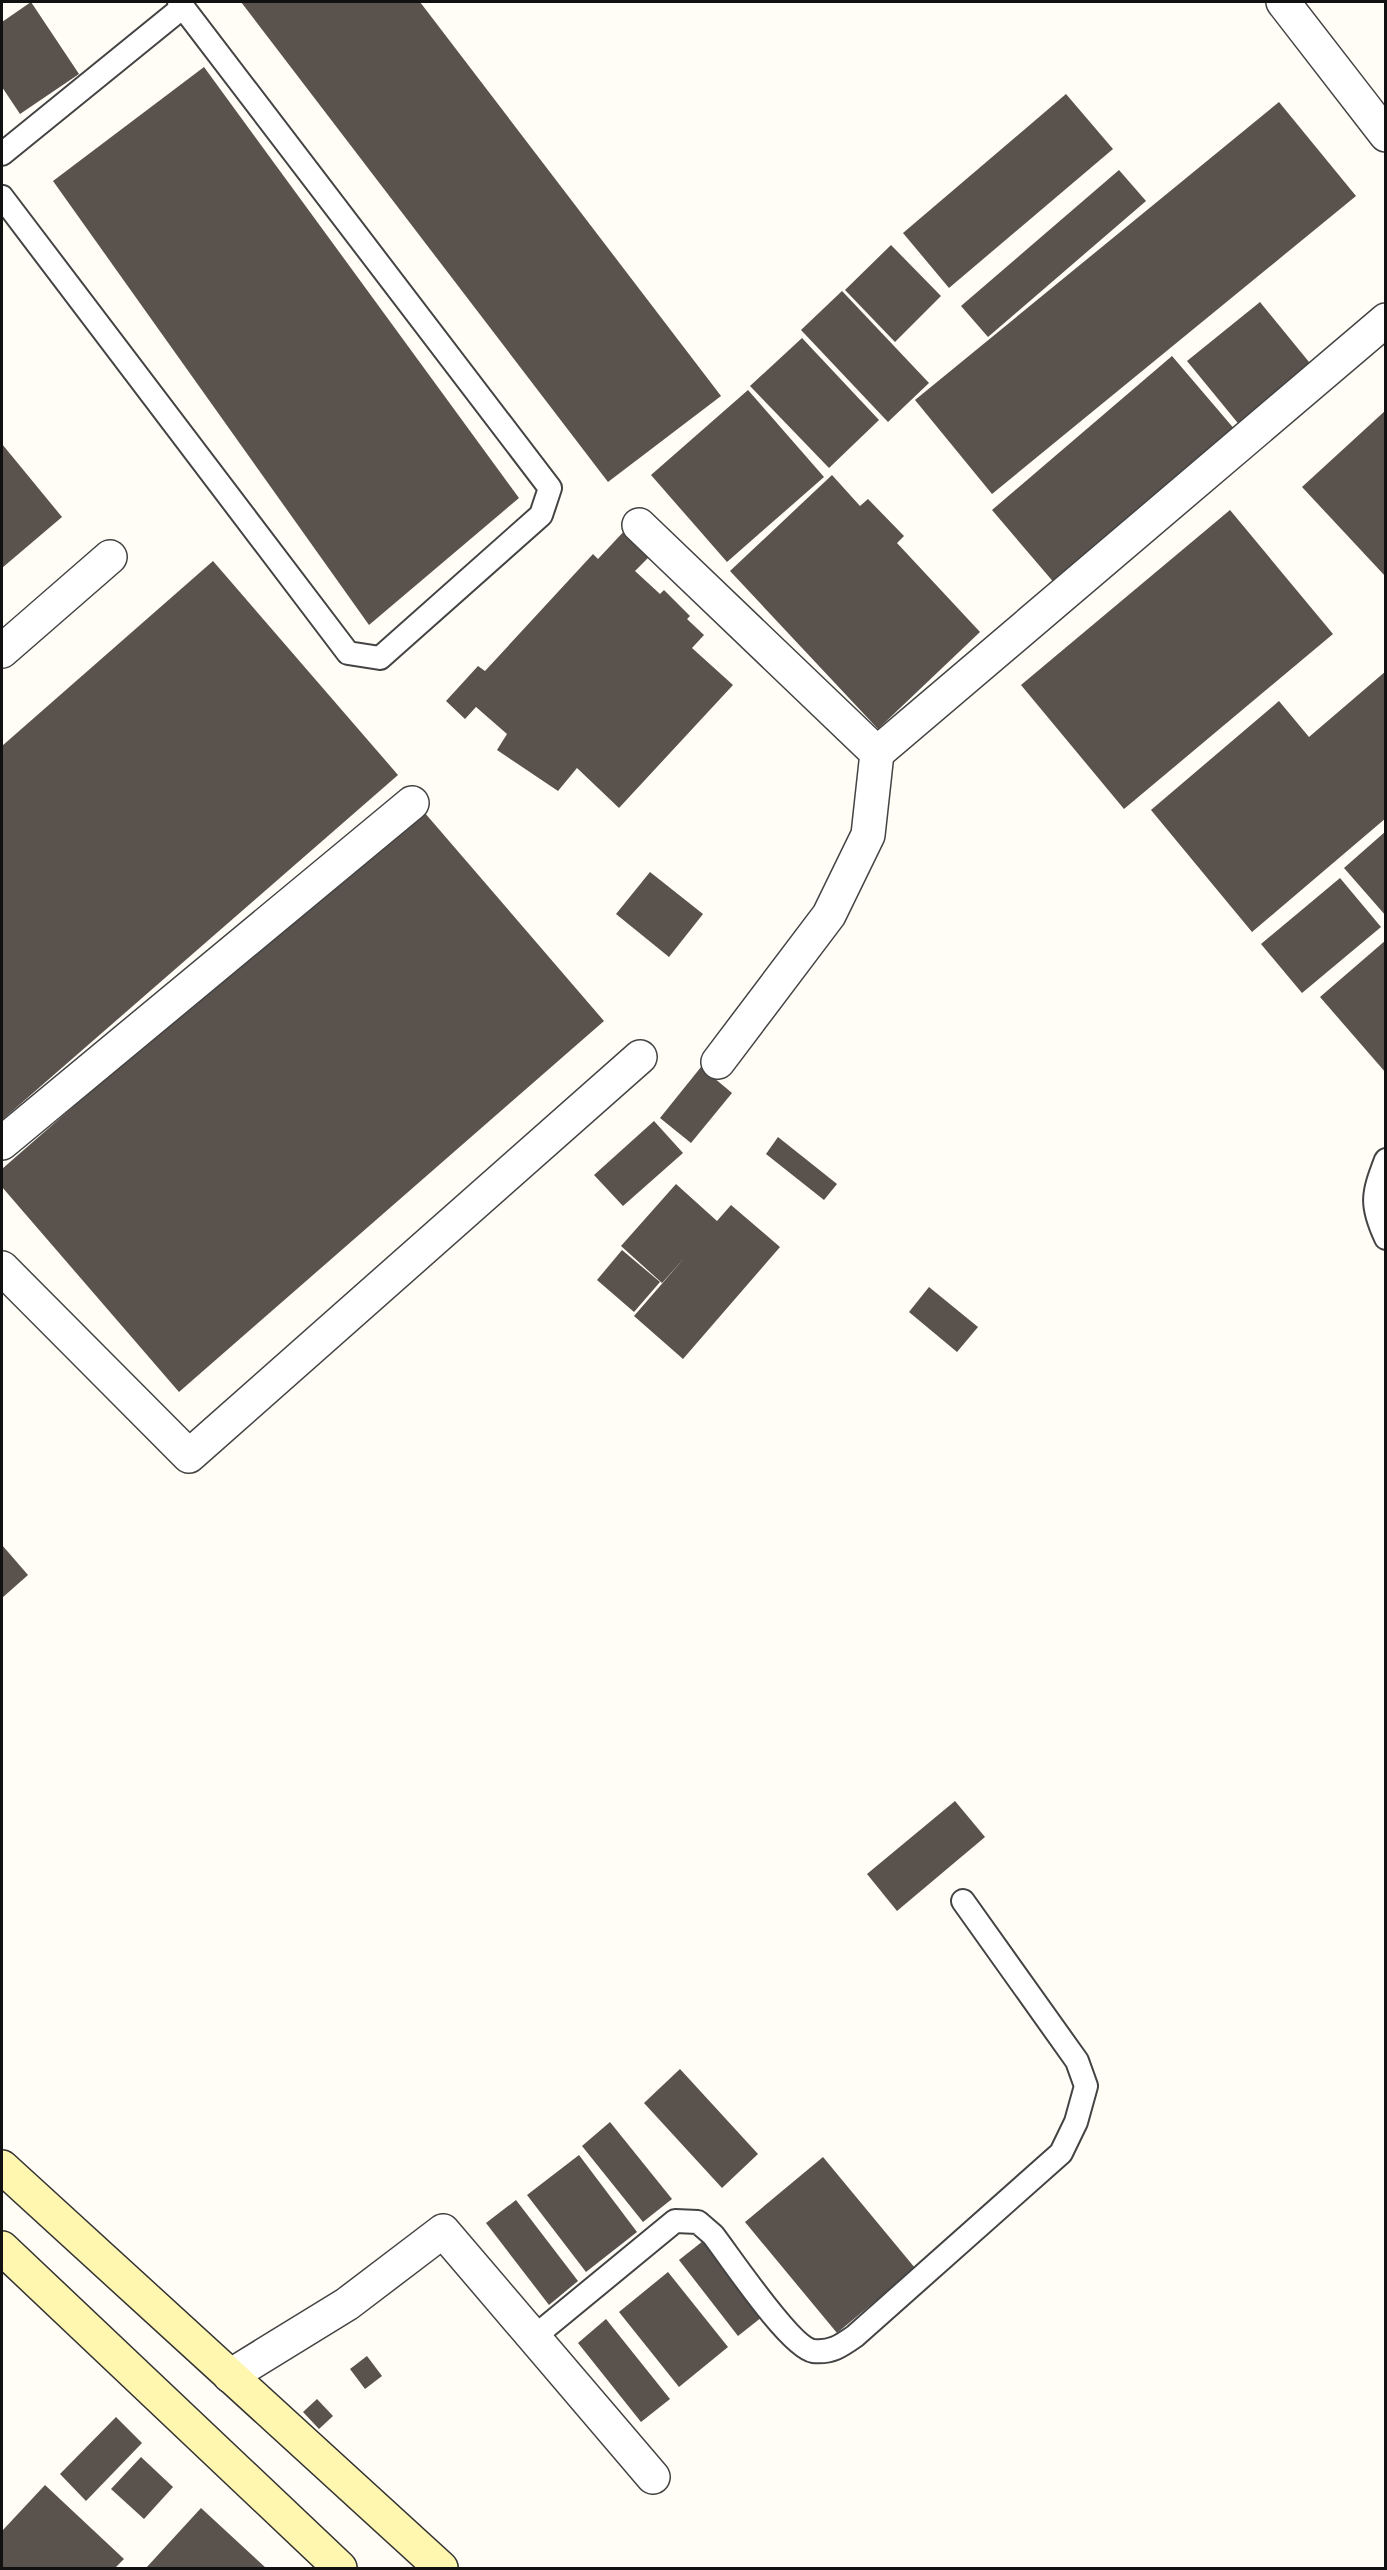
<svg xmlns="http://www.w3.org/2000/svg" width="1387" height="2570" viewBox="0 0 1387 2570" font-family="'IBM Plex Serif',serif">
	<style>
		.building { fill: #5a524d }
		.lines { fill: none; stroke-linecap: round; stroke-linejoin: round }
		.lane-casing { stroke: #444; stroke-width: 26 }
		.street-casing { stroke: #444; stroke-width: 36 }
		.secondary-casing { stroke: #333; stroke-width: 36 }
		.lane { stroke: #fff; stroke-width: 22 }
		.street { stroke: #fff; stroke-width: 33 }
		.secondary { stroke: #fff6b0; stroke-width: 33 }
	</style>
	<rect width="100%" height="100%" fill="#fffdf5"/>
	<g class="building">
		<polygon points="31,2 79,74 20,114 2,87 2,22"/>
		<polygon points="241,2 420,2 721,396 608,482"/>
		<polygon points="204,67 519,498 369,625 53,181"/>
		<polygon points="1066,94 1113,149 949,288 903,233"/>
		<polygon points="1279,102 1356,196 992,494 915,400"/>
		<polygon points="1119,170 1146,201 988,337 961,306"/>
		<polygon points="891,245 941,296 895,342 845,290"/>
		<polygon points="842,291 929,383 888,422 801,330"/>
		<polygon points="1260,302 1318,373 1246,433 1187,361"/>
		<polygon points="802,338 879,420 829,468 750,386"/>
		<polygon points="1172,356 1236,431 1056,585 992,510"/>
		<polygon points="748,390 824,477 727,562 651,475"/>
		<polygon points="1386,410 1386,577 1302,487"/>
		<polygon points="2,444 62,517 2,568"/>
		<polygon points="832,475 860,506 868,499 904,536 897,543 980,632 878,729 730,571"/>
		<polygon points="1230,510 1333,634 1124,809 1021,685"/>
		<polygon points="627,528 653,553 635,571 660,594 664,590 690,616 687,619 704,635 692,648 733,685 619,808 577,768 558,791 497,750 507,734 476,707 465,719 446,701 478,666 485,671 593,554 598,559"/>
		<polygon points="213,561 398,775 2,1120 2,746"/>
		<polygon points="1386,671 1386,818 1252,932 1151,810 1279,701 1309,737"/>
		<polygon points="418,805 604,1021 179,1392 2,1187 2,1169"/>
		<polygon points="1386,831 1386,916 1344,868"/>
		<polygon points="650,872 703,914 669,957 616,914"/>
		<polygon points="1340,878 1381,927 1302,993 1261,944"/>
		<polygon points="1386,940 1386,1073 1320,997"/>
		<polygon points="701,1067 732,1093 691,1143 660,1118"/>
		<polygon points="654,1121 683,1153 623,1206 594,1175"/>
		<polygon points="778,1137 837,1184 824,1200 766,1154"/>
		<polygon points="676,1184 717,1221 731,1205 780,1247 683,1359 634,1316 686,1256 662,1283 621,1246"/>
		<polygon points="622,1250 660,1282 634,1312 597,1280"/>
		<polygon points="929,1287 978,1327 957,1352 909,1312"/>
		<polygon points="2,1545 28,1575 2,1598"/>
		<polygon points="955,1801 985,1837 897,1911 867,1874"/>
		<polygon points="680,2069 758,2154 722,2188 644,2103"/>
		<polygon points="610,2122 672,2199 643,2222 582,2146"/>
		<polygon points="579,2155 637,2232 586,2272 527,2195"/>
		<polygon points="823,2157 915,2268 837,2333 745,2222"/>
		<polygon points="516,2200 578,2281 549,2305 486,2223"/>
		<polygon points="703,2241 762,2317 738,2336 679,2260"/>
		<polygon points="668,2272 728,2347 679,2387 619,2312"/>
		<polygon points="606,2319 670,2399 641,2422 578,2343"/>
		<polygon points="367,2356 382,2376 365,2389 350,2369"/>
		<polygon points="317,2399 333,2416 319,2429 303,2412"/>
		<polygon points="116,2417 142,2443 86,2501 60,2474"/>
		<polygon points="141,2457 173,2487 144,2519 111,2489"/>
		<polygon points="45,2485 124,2559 115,2568 2,2568 2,2531"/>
		<polygon points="201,2508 266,2568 146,2568"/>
	</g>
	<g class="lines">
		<g class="lane-casing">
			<g id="lane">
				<polyline points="2,154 183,7"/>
				<polyline points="2,197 348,653 380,658 541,515 550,488 179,2"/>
				<path d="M 1386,1160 C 1373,1194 1370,1204 1386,1238"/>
				<path d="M 534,2337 L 675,2221 L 698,2222 L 713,2235 C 730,2257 790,2347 813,2351 C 831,2353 841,2346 855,2336 L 1061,2153 L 1076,2122 L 1086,2086 L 1077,2061 L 963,1901"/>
			</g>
		</g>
		<g class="street-casing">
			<g id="street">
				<polyline points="1283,2 1386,135"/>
				<polyline points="639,525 877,753 868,835 829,915 718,1062"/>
				<polyline points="2,651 110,557"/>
				<polyline points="877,753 1386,320"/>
				<polyline points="2,1143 412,803"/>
				<polyline points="2,1268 189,1456 640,1057"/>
				<polyline points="230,2376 347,2304 443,2231 653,2477"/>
			</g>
		</g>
		<g class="secondary-casing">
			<g id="secondary">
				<polyline points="2,2167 441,2568"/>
				<polyline points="2,2248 340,2568"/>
			</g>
		</g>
		<use href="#lane" class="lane"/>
		<use href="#street" class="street"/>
		<use href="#secondary" class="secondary"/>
	</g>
	<rect width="1387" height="2570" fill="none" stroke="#111111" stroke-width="6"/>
</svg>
